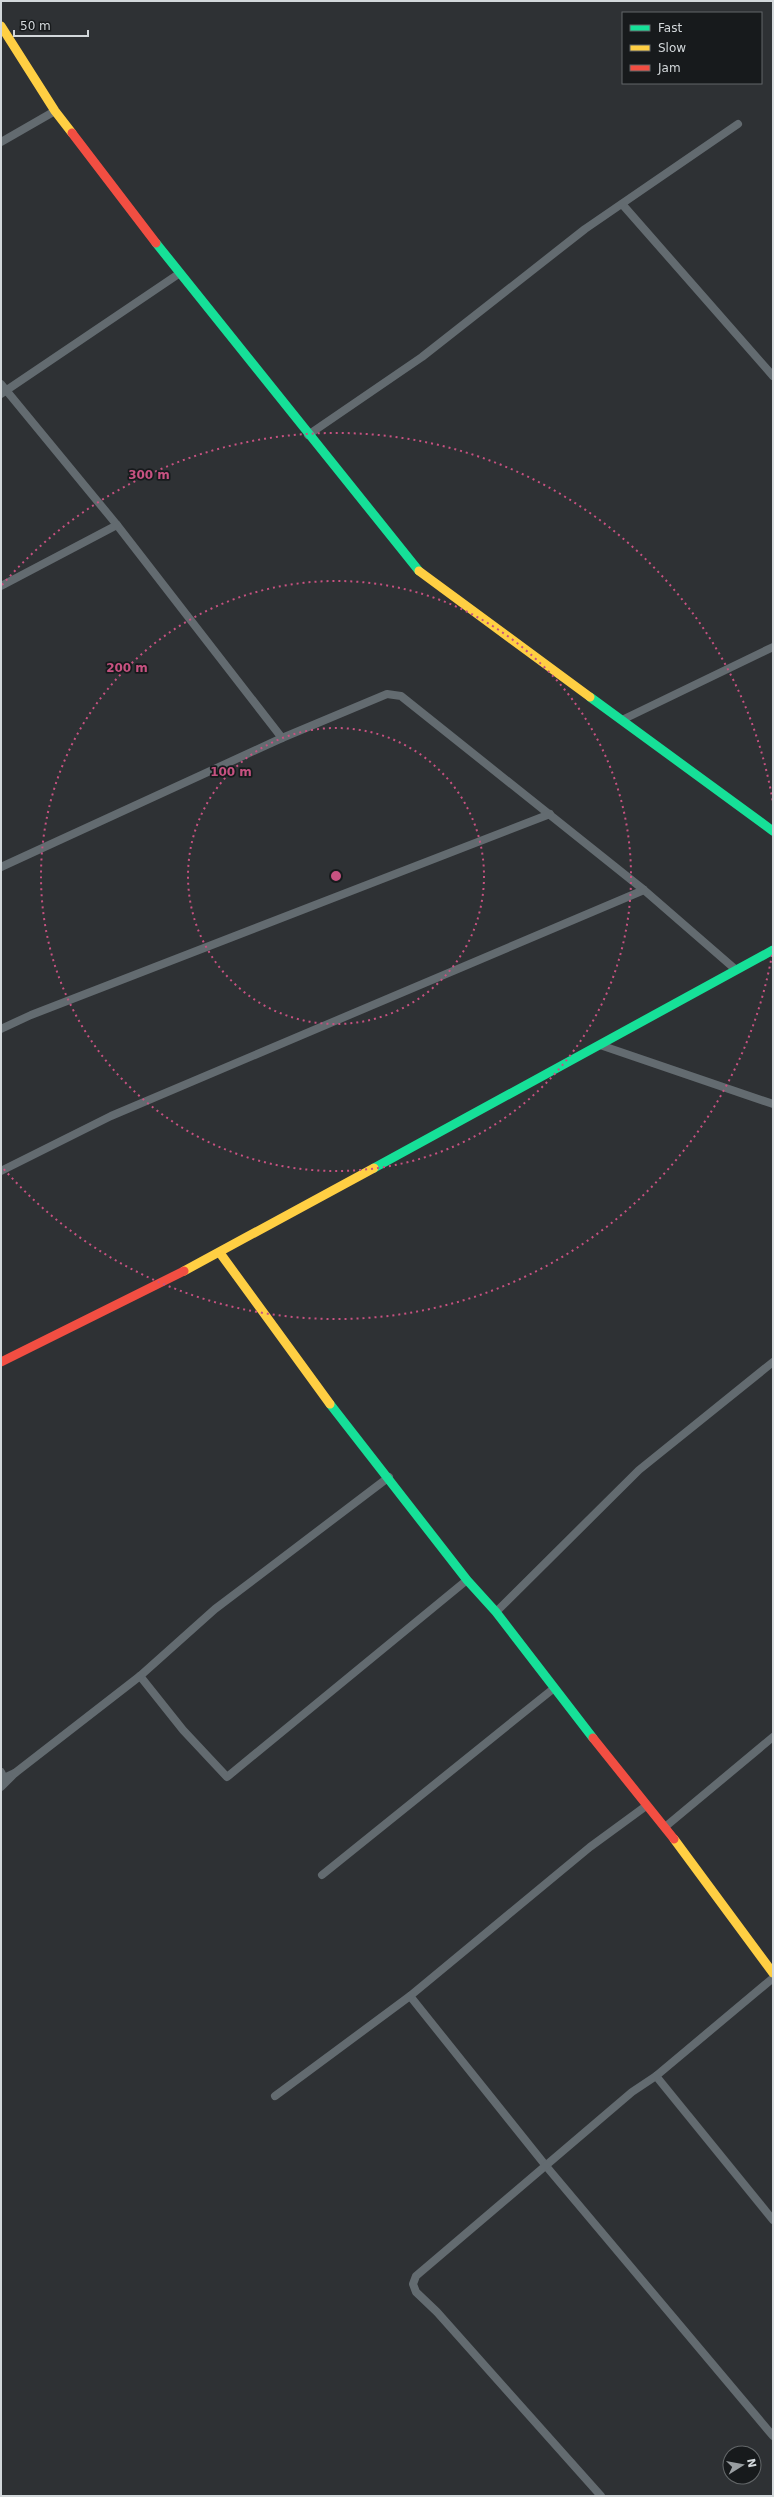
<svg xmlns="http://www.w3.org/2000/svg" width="774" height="2497" viewBox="0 0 774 2497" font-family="'DejaVu Sans',sans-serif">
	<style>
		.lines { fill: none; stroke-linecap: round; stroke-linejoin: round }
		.street { stroke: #636b70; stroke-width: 8 }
		.fast { stroke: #16e098; stroke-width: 9 }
		.slow { stroke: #ffcf43; stroke-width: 9 }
		.jam { stroke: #f24e42; stroke-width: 9 }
		.ring { fill: none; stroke: #c75281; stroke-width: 2; stroke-dasharray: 2 4 }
		.centre { fill: #c75281; stroke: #171a1c; stroke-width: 2 }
		.ring-label { font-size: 12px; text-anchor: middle; font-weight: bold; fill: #c75281; stroke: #171a1c; stroke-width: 3.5; stroke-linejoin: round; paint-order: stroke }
	</style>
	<rect width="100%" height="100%" fill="#2e3134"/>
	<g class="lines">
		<g class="street">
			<polyline points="1,142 55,111"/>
			<polyline points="622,204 773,376"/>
			<polyline points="1,384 117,525 282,738"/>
			<polyline points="1,394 180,273"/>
			<polyline points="308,435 422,357 585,229 738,124"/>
			<polyline points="1,586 117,525"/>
			<polyline points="624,719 773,647"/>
			<polyline points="1,867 282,738 387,694 401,696 644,890 735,969"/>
			<polyline points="1,1029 31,1015 550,814"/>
			<polyline points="600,1045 773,1104"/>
			<polyline points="1,1171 111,1116 644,890"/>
			<polyline points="496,1612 639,1470 773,1362"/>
			<polyline points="140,1676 183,1730 227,1777 467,1580"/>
			<polyline points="1,1772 4,1778 15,1773 1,1787"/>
			<polyline points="15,1773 140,1676 215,1609 389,1477"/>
			<polyline points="665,1827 773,1737"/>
			<polyline points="322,1875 553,1689"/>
			<polyline points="410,1996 546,2166 773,2436"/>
			<polyline points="656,2076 773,2220"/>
			<polyline points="275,2096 410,1996 590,1847 646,1806"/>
			<polyline points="601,2496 437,2312 416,2292 413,2284 416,2276 632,2092 656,2076 773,1978"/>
		</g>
		<g class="fast">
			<polyline points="156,243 419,571"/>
			<polyline points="590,697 773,831"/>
			<polyline points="374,1168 773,950"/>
			<polyline points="330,1404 467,1580 496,1612 593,1738"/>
		</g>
		<g class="slow">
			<polyline points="1,26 55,111 72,133"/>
			<polyline points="419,571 590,697"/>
			<polyline points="220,1253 330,1404"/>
			<polyline points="184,1271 374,1168"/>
			<polyline points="674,1839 773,1973"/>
		</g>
		<g class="jam">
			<polyline points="72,133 156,243"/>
			<polyline points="1,1362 184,1271"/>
			<polyline points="593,1738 674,1839"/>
		</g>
	</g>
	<g class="ring">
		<circle cx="336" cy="876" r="148"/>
		<circle cx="336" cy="876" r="295"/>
		<path d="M773 949A443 443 0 0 1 2 1167M2 585A443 443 0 0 1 773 803"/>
	</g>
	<circle cx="336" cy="876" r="6" class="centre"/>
	<g class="ring-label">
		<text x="149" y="479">300 m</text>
		<text x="127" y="672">200 m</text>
		<text x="231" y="776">100 m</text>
	</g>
	<rect width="774" height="2497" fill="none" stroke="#d3d8db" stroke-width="4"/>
	<rect x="622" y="12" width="140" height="72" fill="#171a1c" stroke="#626668"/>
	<rect x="630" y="25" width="20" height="6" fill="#16e098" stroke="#626668"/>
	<text x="658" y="32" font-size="12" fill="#d3d8db">Fast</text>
	<rect x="630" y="45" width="20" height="6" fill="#ffcf43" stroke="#626668"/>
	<text x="658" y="52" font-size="12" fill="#d3d8db">Slow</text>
	<rect x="630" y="65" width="20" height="6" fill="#f24e42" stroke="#626668"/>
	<text x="658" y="72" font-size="12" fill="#d3d8db">Jam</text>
	<g transform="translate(742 2465) rotate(79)"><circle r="19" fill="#171a1c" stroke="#626668"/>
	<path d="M0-3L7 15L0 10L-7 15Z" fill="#999ea1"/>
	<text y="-6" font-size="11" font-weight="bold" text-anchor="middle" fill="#d3d8db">N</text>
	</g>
	<path d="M14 30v6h74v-6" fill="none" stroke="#d3d8db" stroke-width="2"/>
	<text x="20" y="30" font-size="12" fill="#d3d8db" stroke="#171a1c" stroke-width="3" paint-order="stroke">50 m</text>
</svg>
